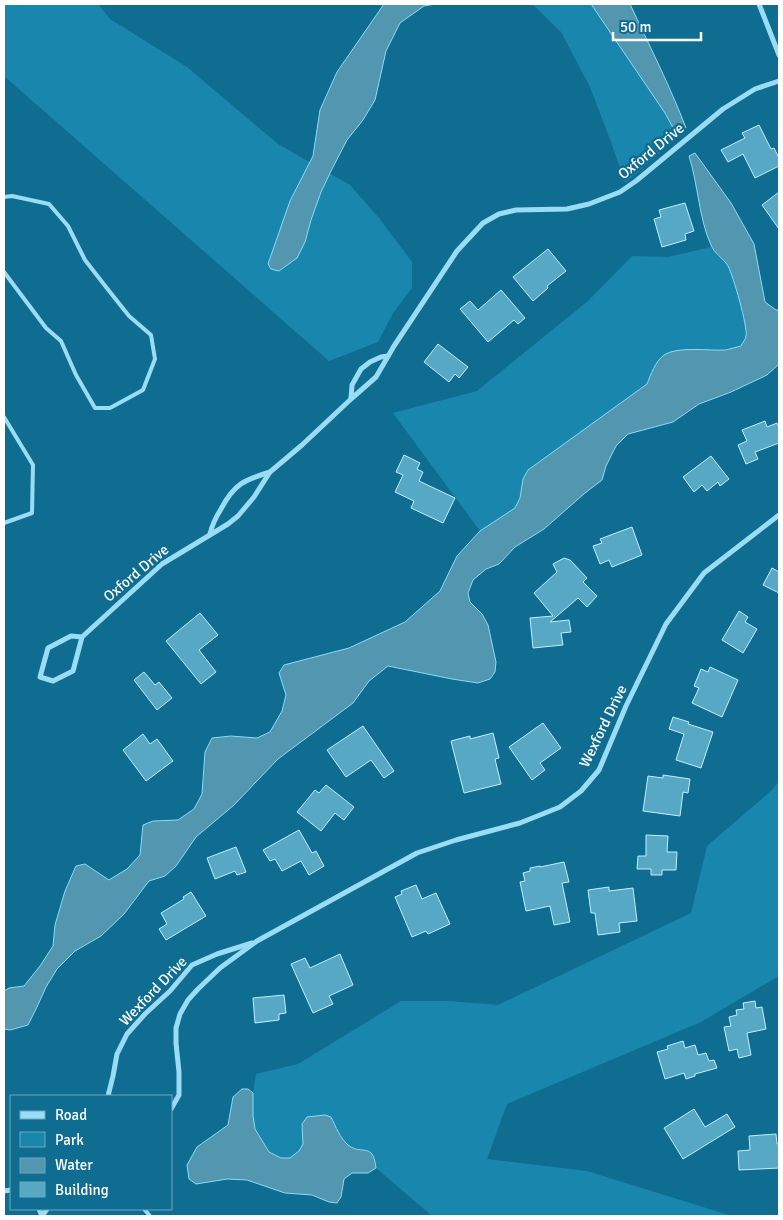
<svg xmlns="http://www.w3.org/2000/svg" width="783" height="1220" viewBox="0 0 783 1220" font-family="Signika,sans-serif">
	<style>
		.green { fill: #1986ae }
		.water { fill: #5296b0; stroke: #8bdcf7 }
		.building { fill: #57a8c5; stroke: #c2eefe }
		.lines { fill: none; stroke-linecap: round; stroke-linejoin: round }
		.service { stroke: #9adcf4; stroke-width: 4 }
		.minor { stroke: #9adcf4; stroke-width: 5 }
		.labels { text-anchor: middle; dominant-baseline: central; stroke-width: 5; stroke-linejoin: round; paint-order: stroke }
		.street-label { font-size: 15px; fill: #fff; stroke: #0f6d91 }
	</style>
	<rect width="100%" height="100%" fill="#0f6d91"/>
	<g class="green">
		<polygon points="4,4 98,4 110,19 187,67 278,144 350,185 379,218 412,262 412,288 393,313 378,342 329,361 4,76"/>
		<polygon points="532,4 591,4 665,113 678,137 625,183 611,142 590,87 561,32"/>
		<polygon points="711,247 727,265 734,279 745,323 746,336 741,346 653,370 647,384 528,470 523,479 520,499 515,508 480,531 393,413 477,391 588,301 632,256 668,257"/>
		<path d="M 779,781 L 779,976 L 701,1022 L 507,1104 L 487,1159 L 587,1171 L 732,1216 L 432,1216 L 376,1168 C 373,1141 362,1156 348,1145 C 340,1138 336,1127 331,1117 L 302,1124 L 303,1144 L 299,1151 L 290,1158 L 281,1158 L 269,1152 L 255,1129 L 253,1116 L 253,1093 L 256,1074 L 298,1064 L 401,1001 L 449,1001 L 498,1005 L 691,913 L 707,846 L 772,790 Z"/>
	</g>
	<g class="water">
		<polygon points="384,4 435,4 424,6 400,23 386,51 375,100 363,120 347,140 331,171 321,192 311,220 305,242 297,258 279,271 271,269 268,264 290,201 313,156 320,110 337,72"/>
		<path d="M 591,4 L 630,4 C 649,45 670,86 686,128 L 678,137 L 665,113 Z"/>
		<path d="M 695,153 L 731,203 L 754,244 L 765,302 L 776,310 L 779,310 L 779,364 L 767,375 L 731,392 L 699,404 L 673,422 L 628,434 L 616,446 L 606,466 L 602,480 L 585,493 L 544,529 L 515,547 L 499,564 L 486,569 L 473,580 L 468,593 L 470,602 L 482,614 L 488,625 L 496,662 L 495,672 L 490,679 L 478,683 L 452,679 L 388,666 L 369,681 L 353,703 L 278,759 L 234,805 L 196,837 L 176,866 L 165,876 L 149,881 L 124,914 L 101,936 L 75,951 L 57,969 L 46,987 L 37,1007 L 28,1025 L 10,1030 L 4,1029 L 4,991 L 9,988 L 24,986 L 40,966 L 53,946 L 55,925 L 65,891 L 76,866 L 85,864 L 109,880 L 127,869 L 140,855 L 143,825 L 153,821 L 178,820 L 194,809 L 202,794 L 205,752 L 212,738 L 231,736 L 257,738 L 270,732 L 282,711 L 286,695 L 279,673 L 284,665 L 349,648 L 405,622 L 440,591 L 457,556 L 480,531 L 515,508 L 520,498 L 523,479 L 528,470 L 647,384 C 651,374 655,362 664,355 C 677,346 710,351 726,350 C 731,349 736,347 741,346 C 742,343 746,339 746,336 C 748,327 733,275 728,266 C 723,258 714,253 711,245 C 699,219 698,184 689,156 Z"/>
		<path d="M 242,1089 L 248,1089 L 253,1093 L 253,1116 L 255,1129 L 269,1152 L 281,1158 L 290,1158 L 299,1151 L 303,1144 L 302,1124 L 307,1117 L 325,1115 L 331,1117 C 336,1127 340,1138 348,1145 C 362,1156 373,1141 376,1168 L 368,1173 L 352,1173 L 344,1179 L 341,1197 L 337,1203 L 329,1202 L 312,1195 L 285,1193 L 247,1180 L 227,1179 L 196,1184 L 189,1179 L 187,1165 L 197,1147 L 228,1125 L 233,1097 Z"/>
	</g>
	<g class="building">
		<polygon points="759,125 771,149 774,148 779,158 779,166 755,178 743,154 728,162 721,150 745,138 742,133"/>
		<polygon points="779,192 779,229 762,205"/>
		<polygon points="685,203 694,231 685,234 686,240 662,247 654,219 661,217 659,210"/>
		<polygon points="548,249 566,271 547,286 548,288 533,301 513,277"/>
		<polygon points="501,290 525,318 518,324 514,320 488,342 460,309 470,301 478,310"/>
		<polygon points="438,344 468,367 459,378 455,374 449,382 424,362"/>
		<polygon points="765,421 767,427 777,423 779,427 779,443 755,452 758,459 746,464 738,445 747,441 742,430"/>
		<polygon points="404,455 420,463 417,469 423,472 419,481 455,498 443,523 411,508 414,501 395,492 403,475 396,472"/>
		<polygon points="711,456 729,479 720,486 718,482 707,491 702,485 694,492 683,477"/>
		<polygon points="632,527 642,555 612,567 609,560 600,564 593,546 602,543 600,539"/>
		<polygon points="564,558 570,560 587,578 583,582 597,596 587,607 578,598 550,622 569,620 571,632 561,633 563,645 533,648 530,618 553,616 534,593 557,572 553,564"/>
		<polygon points="772,568 779,572 779,593 763,585"/>
		<polygon points="739,611 748,617 745,622 757,629 743,653 722,640"/>
		<polygon points="200,613 218,635 199,650 216,672 201,684 166,641"/>
		<polygon points="710,667 738,680 722,717 692,703 699,688 694,686 701,669 708,672"/>
		<polygon points="144,672 155,685 159,682 172,698 157,710 134,680"/>
		<polygon points="673,717 689,722 688,724 713,732 701,768 676,760 684,734 669,729"/>
		<polygon points="543,723 561,748 540,763 545,770 532,780 509,747"/>
		<polygon points="363,726 394,771 384,778 371,760 346,777 327,750"/>
		<polygon points="493,733 499,758 495,759 501,784 464,793 451,741 470,736 470,739"/>
		<polygon points="143,734 150,744 157,739 173,761 146,781 123,750"/>
		<polygon points="663,775 690,779 688,793 683,792 680,816 643,811 648,776 663,778"/>
		<polygon points="326,785 354,807 344,820 335,813 321,831 297,812 315,790 319,793"/>
		<polygon points="299,830 312,853 316,851 324,866 309,875 301,861 282,871 275,859 270,861 263,850"/>
		<polygon points="646,835 668,836 667,852 677,852 676,870 662,870 662,875 651,875 651,869 637,869 638,856 646,856"/>
		<polygon points="236,847 246,872 237,875 235,871 215,879 207,858"/>
		<polygon points="564,862 569,882 562,883 570,922 554,925 550,906 526,911 520,882 525,881 523,873 530,871 530,868 540,866 540,867"/>
		<polygon points="416,885 422,899 436,893 450,924 428,934 426,931 412,937 395,897 402,894 401,891"/>
		<polygon points="609,887 609,891 633,888 637,921 619,923 620,932 598,935 595,913 591,913 588,890"/>
		<polygon points="191,892 206,916 166,940 159,929 167,924 161,913 184,899 183,897"/>
		<polygon points="340,954 353,985 329,996 333,1004 313,1013 291,964 305,958 310,968"/>
		<polygon points="284,995 286,1013 279,1014 279,1020 255,1023 253,998"/>
		<polygon points="755,1001 756,1008 762,1007 766,1029 747,1033 751,1055 739,1058 737,1049 729,1051 724,1027 731,1026 729,1017 737,1015 736,1010 744,1009 743,1003"/>
		<polygon points="683,1041 685,1048 695,1045 698,1055 706,1053 709,1061 714,1060 717,1068 695,1074 695,1076 686,1079 684,1073 665,1079 657,1052 668,1049 667,1046"/>
		<polygon points="694,1109 705,1127 727,1114 735,1127 683,1159 664,1128"/>
		<polygon points="776,1134 777,1144 779,1144 779,1168 739,1170 738,1151 750,1150 749,1136"/>
	</g>
	<g class="lines">
		<g class="service">
			<polyline points="4,197 12,196 49,204 68,226 85,260 106,287 129,316 151,335 155,359 143,390 110,408 95,408 76,375 61,341 46,328 4,272"/>
			<polyline points="4,417 33,465 32,513 4,523"/>
			<polyline points="144,1209 150,1216"/>
		</g>
		<g class="minor">
			<polyline points="759,4 779,55"/>
			<polyline points="351,398 352,385 361,369 370,362 381,357 388,356"/>
			<path d="M 210,534 C 212,525 216,517 221,509 C 234,484 244,480 270,472"/>
			<polyline points="82,637 71,636 48,648 40,677 53,681 73,671 82,637 162,564 228,524 238,516 254,497 270,472 302,445 351,399 376,377 394,346 457,251 483,223 499,214 516,210 567,209 589,204 620,192 636,181 723,109 755,89 779,81"/>
			<polyline points="108,1096 113,1076 117,1054 127,1034 145,1014 170,991 192,965 217,954 252,943"/>
			<polyline points="171,1109 179,1095 179,1072 176,1043 176,1028 180,1014 188,1000 198,989 220,968 257,941 417,853 456,840 520,823 560,807 581,791 599,770 626,706 666,624 704,573 779,515"/>
			<polyline points="4,1191 11,1190"/>
			<polyline points="39,1209 42,1216"/>
			<polyline points="42,1216 47,1209"/>
		</g>
	</g>
	<g class="labels">
		<g class="street-label">
			<text transform="translate(651 151) rotate(-39)">Oxford Drive</text>
			<text transform="translate(136 573) rotate(-40)">Oxford Drive</text>
			<text transform="translate(603 726) rotate(-64)">Wexford Drive</text>
			<text transform="translate(153 991) rotate(-46)">Wexford Drive</text>
		</g>
	</g>
	<rect width="783" height="1220" fill="none" stroke="#ffffff" stroke-width="10"/>
	<rect x="10" y="1095" width="162" height="115" fill="#0f6d91" stroke="#6fa7bd"/>
	<rect x="20" y="1111" width="25" height="8" fill="#9adcf4" stroke="#6fa7bd"/>
	<text x="55" y="1120" font-size="15" fill="#ffffff">Road</text>
	<rect x="20" y="1132" width="25" height="15" fill="#1986ae" stroke="#6fa7bd"/>
	<text x="55" y="1145" font-size="15" fill="#ffffff">Park</text>
	<rect x="20" y="1158" width="25" height="15" fill="#5296b0" stroke="#6fa7bd"/>
	<text x="55" y="1170" font-size="15" fill="#ffffff">Water</text>
	<rect x="20" y="1182" width="25" height="15" fill="#57a8c5" stroke="#6fa7bd"/>
	<text x="55" y="1195" font-size="15" fill="#ffffff">Building</text>
	<path d="M613 32v8h88v-8" fill="none" stroke="#ffffff" stroke-width="2.5"/>
	<text x="620" y="32" font-size="15" fill="#ffffff" stroke="#0f6d91" stroke-width="4" paint-order="stroke">50 m</text>
</svg>
